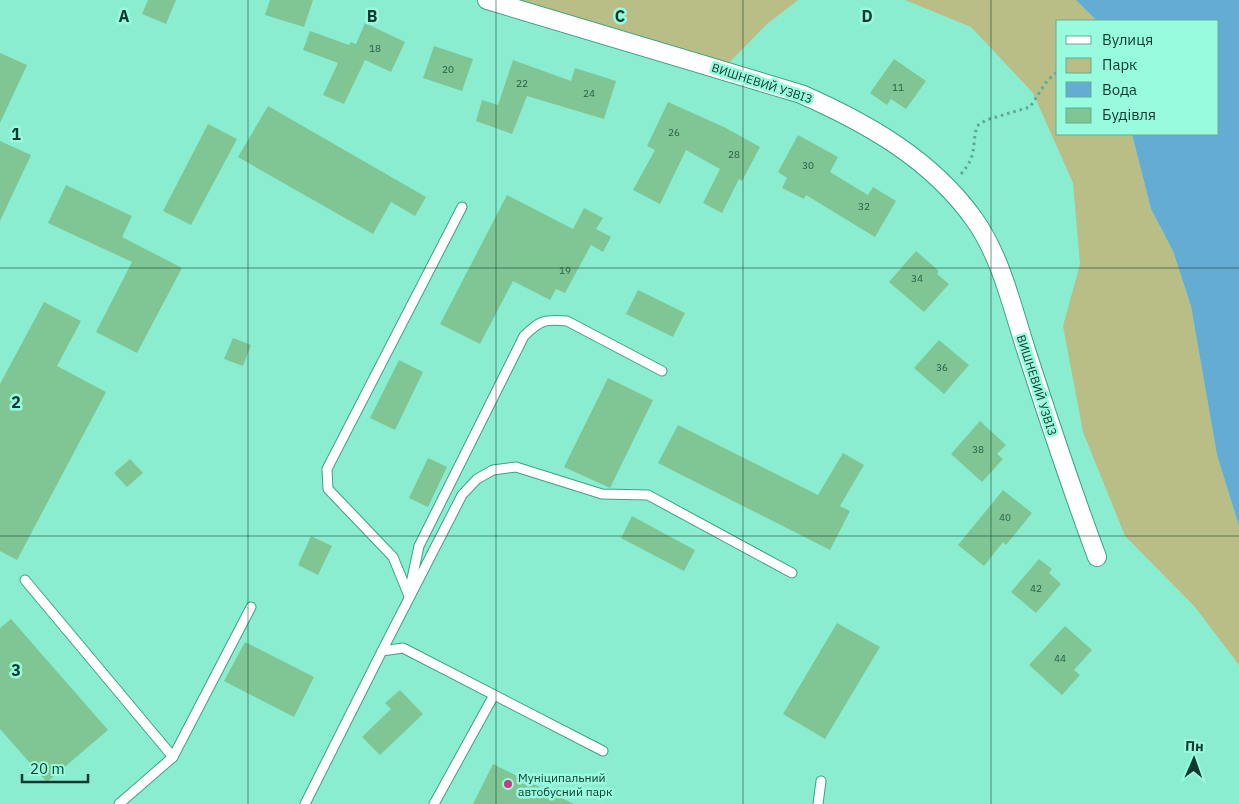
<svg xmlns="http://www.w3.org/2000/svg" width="1239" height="804" viewBox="0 0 1239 804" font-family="'IBM Plex Sans',sans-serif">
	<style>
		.green { fill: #b9be86 }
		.water { fill: #64acd1 }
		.building { fill: #7fc694 }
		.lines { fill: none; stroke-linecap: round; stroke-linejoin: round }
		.service-casing { stroke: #3ca287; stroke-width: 11 }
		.minor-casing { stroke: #3ca287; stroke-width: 20 }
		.path { stroke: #5ca993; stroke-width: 3; stroke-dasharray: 2.5 4; stroke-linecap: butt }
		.service { stroke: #fff; stroke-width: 9 }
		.minor { stroke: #fff; stroke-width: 18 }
		.grid { fill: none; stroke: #0e392e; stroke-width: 1; stroke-opacity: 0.55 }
		.poi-dot { fill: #c13d81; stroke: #99fbdd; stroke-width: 2 }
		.labels { text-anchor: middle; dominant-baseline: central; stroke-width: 5; stroke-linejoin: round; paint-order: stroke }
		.number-label { font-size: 10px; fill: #2a5c48 }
		.street-label { font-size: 12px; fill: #0e392e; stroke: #99fbdd }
		.poi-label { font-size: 12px; fill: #0e392e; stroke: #99fbdd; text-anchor: start }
		.grid-label { font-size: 16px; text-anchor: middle; font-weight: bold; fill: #0e392e; stroke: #99fbdd; stroke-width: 5; stroke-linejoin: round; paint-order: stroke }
	</style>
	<rect width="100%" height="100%" fill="#8bedd0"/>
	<g class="green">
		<polygon points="487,0 798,0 767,24 722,70"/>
		<polygon points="905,0 1076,0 1097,21 1058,21 1058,134 1132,134 1151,209 1173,251 1191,306 1217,455 1239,526 1239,665 1195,607 1125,536 1083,432 1063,326 1080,264 1073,183 1033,93 971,27"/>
	</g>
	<polygon class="water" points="1076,0 1239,0 1239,526 1217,455 1191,306 1173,251 1151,209 1132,134 1218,134 1218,21 1097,21"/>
	<g class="building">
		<polygon points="148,0 176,0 166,24 142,14"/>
		<polygon points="270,0 313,0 304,27 265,15"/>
		<polygon points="365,23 405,42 391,72 365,60 344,104 323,95 338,63 303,50 310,31 349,45 351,42 356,44"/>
		<polygon points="434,46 473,59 462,91 423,78"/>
		<polygon points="0,53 27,65 0,123"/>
		<polygon points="894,59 926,81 906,109 891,99 887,105 870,93"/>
		<polygon points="513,60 571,81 575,68 616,81 604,119 527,96 512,134 476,121 482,100 498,105"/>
		<polygon points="668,102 726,128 760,147 742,181 739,179 722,213 703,203 720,169 686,150 660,204 633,190 655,150 647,146"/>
		<polygon points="268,106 426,197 415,216 391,202 373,234 238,157"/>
		<polygon points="208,124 237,139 191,225 163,211"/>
		<polygon points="798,135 838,157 830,172 868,195 873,187 896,201 875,237 806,195 804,199 782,188 787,178 778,172"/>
		<polygon points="0,141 31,155 0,221"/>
		<polygon points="66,185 132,216 122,237 182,268 137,353 96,332 132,262 48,223"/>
		<polygon points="507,195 573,229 584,208 603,218 596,229 611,237 603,252 591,245 565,293 556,289 550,300 513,281 480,344 440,324"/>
		<polygon points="916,251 939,271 937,274 949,284 924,312 889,282"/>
		<polygon points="638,290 685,313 673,337 626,314"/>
		<polygon points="44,302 81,321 57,366 106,392 17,560 0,551 0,384"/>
		<polygon points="233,338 251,345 243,366 224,359"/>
		<polygon points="939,340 969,365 944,394 914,368"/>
		<polygon points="399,360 423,372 395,430 370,418"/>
		<polygon points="608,378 653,400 610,488 564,467"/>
		<polygon points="980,421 1006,445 997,454 1003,459 982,482 951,454"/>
		<polygon points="678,425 818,495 843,453 864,465 840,506 850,511 830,550 658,463"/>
		<polygon points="428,458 447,467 428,507 409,498"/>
		<polygon points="130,459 143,473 127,487 114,473"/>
		<polygon points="1003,490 1032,513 1006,545 1003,542 984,566 958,545"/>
		<polygon points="632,516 695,550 684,571 621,538"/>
		<polygon points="311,536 332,546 318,575 298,565"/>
		<polygon points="1039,559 1052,569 1049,573 1061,584 1036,613 1011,592"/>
		<polygon points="11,619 108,730 47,782 0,729 0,628"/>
		<polygon points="837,623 880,647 825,739 783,714"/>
		<polygon points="1065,626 1092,650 1074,670 1080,675 1062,695 1029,665"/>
		<polygon points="245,642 314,677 294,717 224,681"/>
		<polygon points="400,690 423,714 380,755 362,737 391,709 385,703"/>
		<polygon points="493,764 574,804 473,804"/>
	</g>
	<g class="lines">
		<g class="service-casing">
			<g id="service">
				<polyline points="25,580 173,757"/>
				<path d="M 410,588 L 419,546 L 524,336 C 540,320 545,319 567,321 L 662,371"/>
				<polyline points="409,596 393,557 328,489 327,469 462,207"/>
				<polyline points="382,651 462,495 477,479 493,470 516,467 602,494 648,495 792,573"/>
				<polyline points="119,804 173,757 251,607"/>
				<polyline points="305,804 382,651 403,648 603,751"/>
				<polyline points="434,804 494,695"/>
				<polyline points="818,804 821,781"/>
			</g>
		</g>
		<g class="minor-casing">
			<path id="minor" d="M 487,0 L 801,94 C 867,123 931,159 974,219 C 1002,258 1013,311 1028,356 C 1050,424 1072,490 1097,557"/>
		</g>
		<path class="path" d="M 961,174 C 978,154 971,149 977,126 L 986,120 L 1030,107 L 1047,81 L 1058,71"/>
		<use href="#service" class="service"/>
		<use href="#minor" class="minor"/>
	</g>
	<path class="grid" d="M 248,0 L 248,804M 496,0 L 496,804M 743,0 L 743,804M 991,0 L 991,804M 0,268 L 1239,268M 0,536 L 1239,536"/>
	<circle class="poi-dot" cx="508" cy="784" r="5"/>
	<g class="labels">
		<g class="number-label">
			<text x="375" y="48">18</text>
			<text x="448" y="69">20</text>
			<text x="522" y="83">22</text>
			<text x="898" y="87">11</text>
			<text x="589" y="93">24</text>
			<text x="674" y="132">26</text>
			<text x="734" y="154">28</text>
			<text x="808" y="165">30</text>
			<text x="864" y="206">32</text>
			<text x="565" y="270">19</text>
			<text x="917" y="278">34</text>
			<text x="942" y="367">36</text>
			<text x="978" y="449">38</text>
			<text x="1005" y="517">40</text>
			<text x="1036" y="588">42</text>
			<text x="1060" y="658">44</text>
		</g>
		<g class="street-label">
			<text transform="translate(762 83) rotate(18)">ВИШНЕВИЙ УЗВІЗ</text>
			<text transform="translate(1037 385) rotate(72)">ВИШНЕВИЙ УЗВІЗ</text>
		</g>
		<g class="poi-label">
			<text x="518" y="777">Муніципальний<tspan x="518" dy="14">автобусний парк</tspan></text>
		</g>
	</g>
	<g class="grid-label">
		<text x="124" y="22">A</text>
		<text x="372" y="22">B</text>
		<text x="620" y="22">C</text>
		<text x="867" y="22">D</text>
		<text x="16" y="140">1</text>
		<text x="16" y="408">2</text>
		<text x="16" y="676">3</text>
	</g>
	<rect x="1056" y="20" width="162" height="115" fill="#99fbdd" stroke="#61ad97"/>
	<rect x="1066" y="36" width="25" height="8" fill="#ffffff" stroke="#61ad97"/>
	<text x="1102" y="45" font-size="15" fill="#0e392e">Вулиця</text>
	<rect x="1066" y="58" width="25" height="15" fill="#b9be86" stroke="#61ad97"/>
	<text x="1102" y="70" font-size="15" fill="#0e392e">Парк</text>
	<rect x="1066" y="82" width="25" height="15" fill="#64acd1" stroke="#61ad97"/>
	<text x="1102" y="95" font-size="15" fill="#0e392e">Вода</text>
	<rect x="1066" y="108" width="25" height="15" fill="#7fc694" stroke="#61ad97"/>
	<text x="1102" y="120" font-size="15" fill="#0e392e">Будівля</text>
	<g transform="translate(1194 759) rotate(2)" stroke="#99fbdd" stroke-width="4" paint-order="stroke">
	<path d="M0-4L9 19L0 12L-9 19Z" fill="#0e392e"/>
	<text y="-8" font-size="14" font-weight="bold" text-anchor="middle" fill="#0e392e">Пн</text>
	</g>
	<path d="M22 774v8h66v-8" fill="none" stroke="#0e392e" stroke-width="2.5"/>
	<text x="30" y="774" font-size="15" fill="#0e392e" stroke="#99fbdd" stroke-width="4" paint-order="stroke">20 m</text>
</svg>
